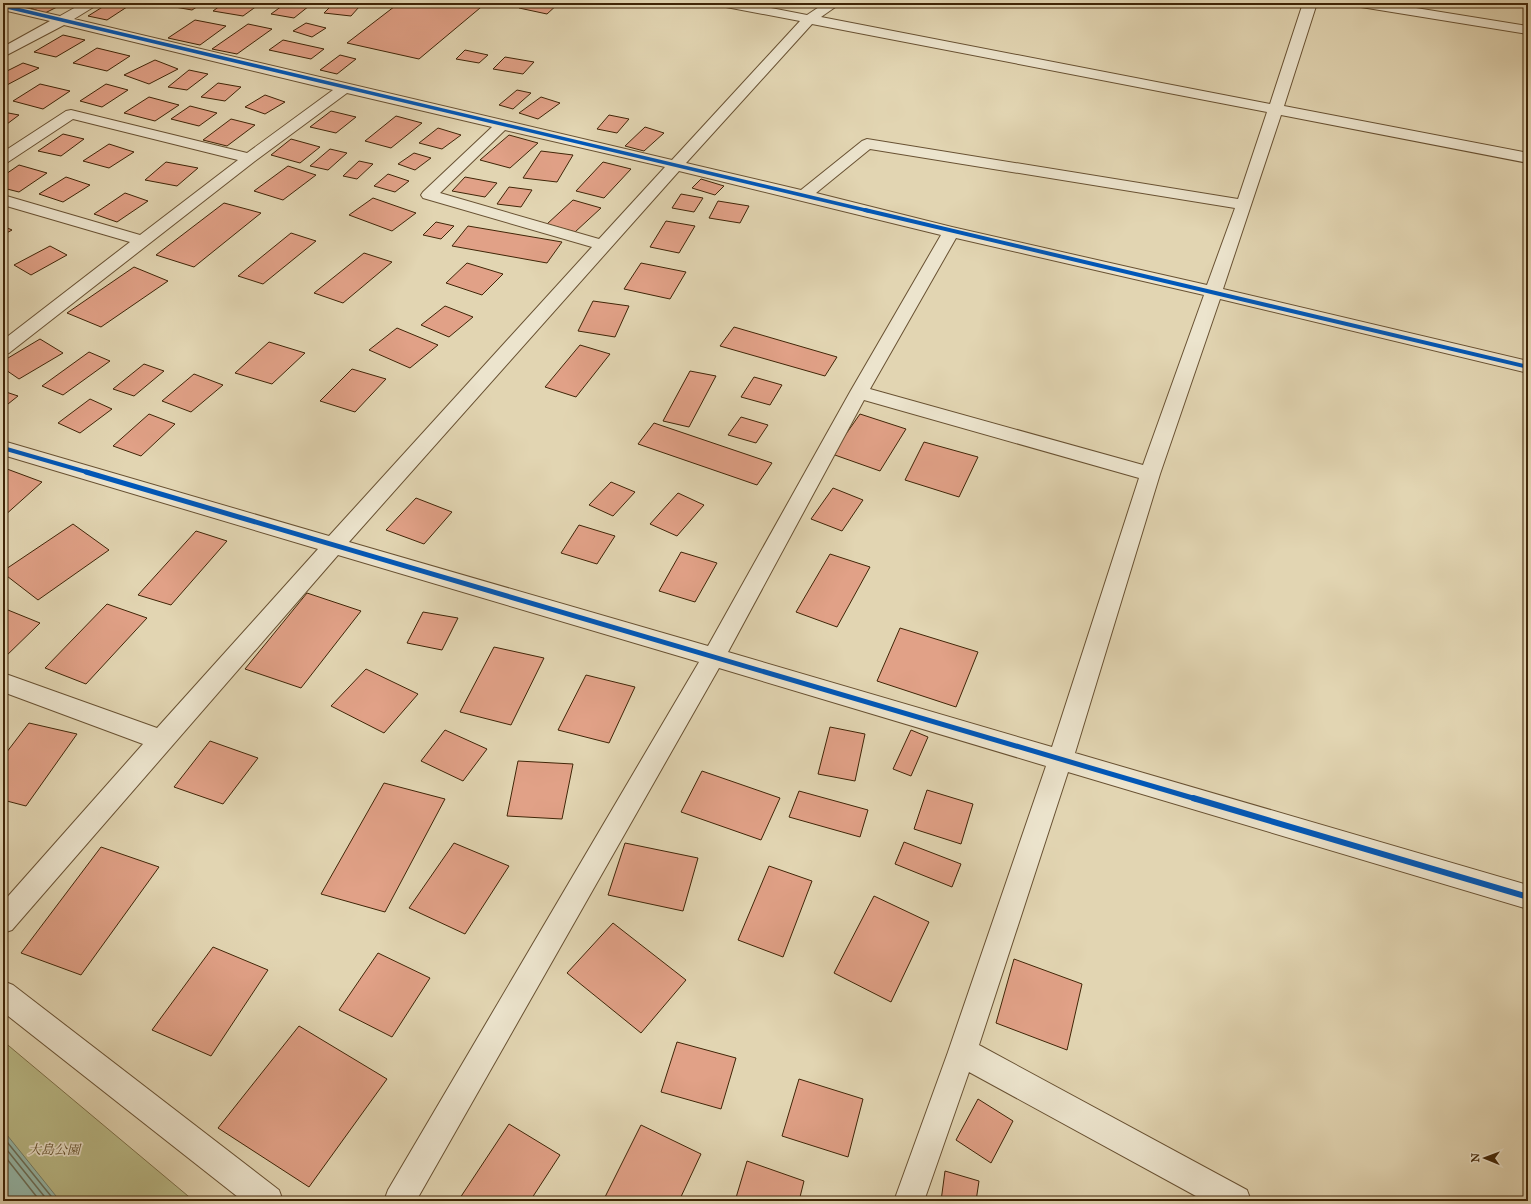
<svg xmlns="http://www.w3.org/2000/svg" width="1531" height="1204" viewBox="0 0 1531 1204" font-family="'IM FELL Great Primer','Noto Serif JP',serif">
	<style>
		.green { fill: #babb88; stroke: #7d7048 }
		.water { fill: #95b9ab; stroke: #737e69 }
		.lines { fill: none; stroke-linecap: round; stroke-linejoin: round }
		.shore { stroke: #6a6f59; stroke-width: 1.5 }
		.building { fill: #e1a187; stroke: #402507 }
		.minor-casing { stroke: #685132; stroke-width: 2 }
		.minor { fill: #ece4cd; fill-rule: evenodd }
		.cycleway-far3-casing { stroke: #ece4cd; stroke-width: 5 }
		.cycleway-far2-casing { stroke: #ece4cd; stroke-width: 6 }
		.cycleway-far1-casing { stroke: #ece4cd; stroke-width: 8 }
		.cycleway-casing { stroke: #ece4cd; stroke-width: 9 }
		.cycleway-far3 { stroke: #0057b8; stroke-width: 3.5 }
		.cycleway-far2 { stroke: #0057b8; stroke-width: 4 }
		.cycleway-far1 { stroke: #0057b8; stroke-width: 5 }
		.cycleway { stroke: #0057b8; stroke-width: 6 }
		.labels { text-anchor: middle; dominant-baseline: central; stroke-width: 3.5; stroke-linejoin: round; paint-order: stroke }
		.near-park-label { font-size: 13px; font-style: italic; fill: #5e4a27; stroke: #ece4cd }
	</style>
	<rect width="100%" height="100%" fill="#e2d5b2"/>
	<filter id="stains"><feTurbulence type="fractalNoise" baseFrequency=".005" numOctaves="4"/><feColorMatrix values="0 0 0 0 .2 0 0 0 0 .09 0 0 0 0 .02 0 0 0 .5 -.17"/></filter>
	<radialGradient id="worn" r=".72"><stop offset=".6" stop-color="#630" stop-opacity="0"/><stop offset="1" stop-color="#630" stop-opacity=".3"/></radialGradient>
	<polygon class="green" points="3,1041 194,1201 3,1201"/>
	<polygon class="water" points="3,1130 60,1201 3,1201"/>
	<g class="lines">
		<g class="shore">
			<polyline points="3,1137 55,1201"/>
			<polyline points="3,1145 48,1201"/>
			<polyline points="3,1154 40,1201"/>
		</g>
	</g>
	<g class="building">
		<polygon points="25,3 65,3 45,13 21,5"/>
		<polygon points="109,3 133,3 107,20 88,16"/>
		<polygon points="174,3 203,3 192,10 169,6"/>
		<polygon points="224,3 261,3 243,16 213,11"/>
		<polygon points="286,3 292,3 309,6 294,18 271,14"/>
		<polygon points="399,3 486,3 419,59 347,43"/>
		<polygon points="525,3 559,3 547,14 519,8"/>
		<polygon points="332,5 359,7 351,16 324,13"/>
		<polygon points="195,20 226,26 200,45 168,38"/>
		<polygon points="306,23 326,28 312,37 293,31"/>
		<polygon points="248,24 272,29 237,54 212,49"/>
		<polygon points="63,35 85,40 56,57 34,52"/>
		<polygon points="283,40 324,49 311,59 269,50"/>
		<polygon points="97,48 130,56 107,71 73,63"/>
		<polygon points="465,50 488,55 479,63 456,59"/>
		<polygon points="340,55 356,59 337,74 320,70"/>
		<polygon points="505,57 534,62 523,74 493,69"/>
		<polygon points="155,60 178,69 149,84 124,75"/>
		<polygon points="23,63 39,68 5,86 3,85 3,73"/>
		<polygon points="189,70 208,74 187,90 168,87"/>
		<polygon points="218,83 241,87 225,101 201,97"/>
		<polygon points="40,84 70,91 43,109 13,101"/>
		<polygon points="106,84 128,90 102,107 80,101"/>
		<polygon points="517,90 531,93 513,109 499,105"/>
		<polygon points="265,95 285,102 265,114 245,107"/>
		<polygon points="149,97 179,105 155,121 124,113"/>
		<polygon points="541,97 560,103 538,119 519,113"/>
		<polygon points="190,106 217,113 199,126 171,119"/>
		<polygon points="331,111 356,117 336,133 310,127"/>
		<polygon points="3,112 19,115 3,127"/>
		<polygon points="609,115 629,119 617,133 597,129"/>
		<polygon points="396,116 422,123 391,148 365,141"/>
		<polygon points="231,119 255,125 227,146 203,140"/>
		<polygon points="645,127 664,133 644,151 625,146"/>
		<polygon points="438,128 461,135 442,149 419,143"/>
		<polygon points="63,134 84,139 61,156 38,151"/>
		<polygon points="509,135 538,143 510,168 480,160"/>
		<polygon points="291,139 320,147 300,163 271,155"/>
		<polygon points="109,144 134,152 109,168 83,161"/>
		<polygon points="330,149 347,153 328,170 310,166"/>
		<polygon points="541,151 573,155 557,182 523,178"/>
		<polygon points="414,153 431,158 415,170 398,164"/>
		<polygon points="359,161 373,164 357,179 343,176"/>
		<polygon points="166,162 198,168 177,186 145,180"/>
		<polygon points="603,162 631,169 604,198 576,191"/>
		<polygon points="19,165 47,173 19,192 3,188 3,176"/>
		<polygon points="288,166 316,175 283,200 254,191"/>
		<polygon points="388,174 409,181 395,192 374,186"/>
		<polygon points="66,177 90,185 63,202 39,194"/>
		<polygon points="465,177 497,183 485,197 452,191"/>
		<polygon points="701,179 724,186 715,195 692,188"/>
		<polygon points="509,187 532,190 521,207 497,204"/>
		<polygon points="125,193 148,201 117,222 94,214"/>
		<polygon points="681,194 703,198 694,212 672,208"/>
		<polygon points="373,198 416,213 392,231 349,215"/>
		<polygon points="573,200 601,208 575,232 547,224"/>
		<polygon points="718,201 749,206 740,223 709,218"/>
		<polygon points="224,203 261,213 194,267 156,255"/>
		<polygon points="666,221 695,226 679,253 650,247"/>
		<polygon points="436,222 454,226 441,239 423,235"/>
		<polygon points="3,226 12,230 3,235"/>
		<polygon points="468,226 562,242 547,263 452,246"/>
		<polygon points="291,233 316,241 263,284 238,276"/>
		<polygon points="50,246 67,255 31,275 14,265"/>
		<polygon points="364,253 392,262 343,303 314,293"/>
		<polygon points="467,263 503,274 482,295 446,283"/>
		<polygon points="641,263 686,272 670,299 624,289"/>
		<polygon points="134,267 168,281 101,327 67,313"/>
		<polygon points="593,301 629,306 615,337 578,331"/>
		<polygon points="445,306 473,317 449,337 421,325"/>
		<polygon points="734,327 837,357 825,376 720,346"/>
		<polygon points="397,328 438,345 410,368 369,350"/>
		<polygon points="40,339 63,353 19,379 3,368 3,361"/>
		<polygon points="269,342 305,353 272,384 235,373"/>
		<polygon points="580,345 610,354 576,397 545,387"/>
		<polygon points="89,352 110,361 63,395 42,386"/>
		<polygon points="144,364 164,371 134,396 113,389"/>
		<polygon points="352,369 386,379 355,412 320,401"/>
		<polygon points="690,371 716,376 689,427 663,421"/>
		<polygon points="194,374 223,385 191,412 162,401"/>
		<polygon points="754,377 782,385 770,405 741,397"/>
		<polygon points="3,391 18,396 3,408"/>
		<polygon points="90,399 112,409 80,433 58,423"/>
		<polygon points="149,414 175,424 141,456 113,446"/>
		<polygon points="860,414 906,429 880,471 832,454"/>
		<polygon points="741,417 768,425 756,443 728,435"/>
		<polygon points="654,423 772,463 757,485 638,444"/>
		<polygon points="924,442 978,457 959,497 905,480"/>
		<polygon points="7,469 42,482 3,517 3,472"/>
		<polygon points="611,482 635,492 613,516 589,505"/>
		<polygon points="833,488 863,500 842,531 811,519"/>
		<polygon points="678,493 704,505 677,536 650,524"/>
		<polygon points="416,498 452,512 424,544 386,530"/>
		<polygon points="73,524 109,550 38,600 3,573 3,571"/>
		<polygon points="579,525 615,536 597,564 561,553"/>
		<polygon points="196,531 227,541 171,605 138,595"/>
		<polygon points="681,552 717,563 695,602 659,591"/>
		<polygon points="830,554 870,567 837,627 796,612"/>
		<polygon points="307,593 361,611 301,688 245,669"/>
		<polygon points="107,604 147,618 86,684 45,668"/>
		<polygon points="3,608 40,623 3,659"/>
		<polygon points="423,612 458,618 442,650 407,643"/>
		<polygon points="900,628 978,652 956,707 877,681"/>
		<polygon points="494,647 544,658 511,725 460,712"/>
		<polygon points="366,669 418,694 384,733 331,706"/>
		<polygon points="586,675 635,687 609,743 558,730"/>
		<polygon points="29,723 77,734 26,806 3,800 3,757"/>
		<polygon points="830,727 865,734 855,781 818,774"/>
		<polygon points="445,730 487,749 463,781 421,761"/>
		<polygon points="911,730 928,737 911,776 893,769"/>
		<polygon points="210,741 258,758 223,804 174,787"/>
		<polygon points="518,761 573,764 562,819 507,816"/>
		<polygon points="702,771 780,798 761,840 681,812"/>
		<polygon points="384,783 445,799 385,912 321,894"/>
		<polygon points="927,790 973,804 961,844 914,829"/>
		<polygon points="799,791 868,810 860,837 789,817"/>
		<polygon points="904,842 961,864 952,887 895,864"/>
		<polygon points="454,843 509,866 465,934 409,908"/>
		<polygon points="625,843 698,858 683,911 608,895"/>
		<polygon points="101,847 159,867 81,975 21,953"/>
		<polygon points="769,866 812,881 783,957 738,940"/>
		<polygon points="874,896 929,922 891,1002 834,973"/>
		<polygon points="613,923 686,980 641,1033 567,973"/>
		<polygon points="213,947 268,970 211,1056 152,1030"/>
		<polygon points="378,953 430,978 392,1037 339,1010"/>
		<polygon points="1014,959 1082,984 1067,1050 996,1023"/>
		<polygon points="299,1026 387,1079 309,1187 218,1128"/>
		<polygon points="677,1042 736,1058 721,1109 661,1092"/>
		<polygon points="799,1079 863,1099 848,1157 782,1136"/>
		<polygon points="978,1099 1013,1121 991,1163 956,1140"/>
		<polygon points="509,1124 560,1155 530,1201 458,1201"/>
		<polygon points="641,1125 701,1154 679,1201 603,1201"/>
		<polygon points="747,1161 804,1181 799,1201 735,1201"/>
		<polygon points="945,1171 979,1181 976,1201 941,1201"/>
	</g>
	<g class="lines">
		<g class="minor-casing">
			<g id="minor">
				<path d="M 3,3 L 60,16 L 83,3 L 100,3 L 74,19 L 672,160 L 800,21 L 726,7 L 719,3 L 746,3 L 807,15 L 825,3 L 841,3 L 821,17 L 1270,104 L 1303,3 L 1317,3 L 1284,106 L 1528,153 L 1528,163 L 1281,115 L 1223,289 L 1528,361 L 1528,373 L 1220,299 L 1160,474 L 1075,753 L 1528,885 L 1528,909 L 1068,772 L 979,1045 L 1247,1190 L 1251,1201 L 1205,1201 L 969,1072 L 924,1201 L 894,1201 L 948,1052 L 1046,766 L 719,668 L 416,1201 L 384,1201 L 388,1190 L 699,662 L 338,555 L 12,930 L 3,933 L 3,902 L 143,744 L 3,692 L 3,673 L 157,728 L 318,549 L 3,455 L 3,441 L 329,536 L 592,247 L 423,198 L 421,195 L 423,192 L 492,127 L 347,93 L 255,161 L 9,353 L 3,355 L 3,340 L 130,242 L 3,205 L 3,195 L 140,235 L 238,160 L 73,119 L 8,162 L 3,164 L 3,152 L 66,111 L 71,110 L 247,153 L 333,90 L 64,25 L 3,57 L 3,47 L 50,21 L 3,10 ZM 812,24 L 1267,112 L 1238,199 L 867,139 L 862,141 L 801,190 L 686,163 ZM 505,130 L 665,167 L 599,239 L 440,193 ZM 870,149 L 1235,208 L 1207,285 L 952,227 L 816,193 ZM 679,171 L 941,235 L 850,392 L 708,646 L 349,542 ZM 956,238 L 1204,295 L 1143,465 L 870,389 ZM 864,400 L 1139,478 L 1052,747 L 728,652 Z"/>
				<polygon points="1354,3 1385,3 1528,26 1528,34 1361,7"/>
				<polygon points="3,981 13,985 279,1190 283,1201 243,1201 3,1012"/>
			</g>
		</g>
		<use href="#minor" class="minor"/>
		<g class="cycleway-far3-casing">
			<polyline id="cycleway-far3" points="3,6 869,211"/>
		</g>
		<g class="cycleway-far2-casing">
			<g id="cycleway-far2">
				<polyline points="865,210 1528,367"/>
				<polyline points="3,448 90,473"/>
			</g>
		</g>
		<g class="cycleway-far1-casing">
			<polyline id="cycleway-far1" points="86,472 1196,799"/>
		</g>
		<g class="cycleway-casing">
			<polyline id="cycleway" points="1193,798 1528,897"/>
		</g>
		<use href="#cycleway-far3" class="cycleway-far3"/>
		<use href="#cycleway-far2" class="cycleway-far2"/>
		<use href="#cycleway-far1" class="cycleway-far1"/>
		<use href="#cycleway" class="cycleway"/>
	</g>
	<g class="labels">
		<g class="near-park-label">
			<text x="54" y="1150">大島公園</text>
		</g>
	</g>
	<rect width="1531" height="1204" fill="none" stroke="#e2d5b2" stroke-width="16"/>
	<rect x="4" y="4" width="1523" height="1196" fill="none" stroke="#402507" stroke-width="2"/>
	<rect x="8" y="8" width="1515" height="1188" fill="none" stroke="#402507"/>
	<g transform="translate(1485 1158) rotate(271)" stroke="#ece4cd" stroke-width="3" paint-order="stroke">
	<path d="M0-3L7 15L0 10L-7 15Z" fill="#402507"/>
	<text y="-6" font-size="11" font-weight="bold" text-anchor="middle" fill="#402507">N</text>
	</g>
	<rect width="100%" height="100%" filter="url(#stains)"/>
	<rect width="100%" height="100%" fill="url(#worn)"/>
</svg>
